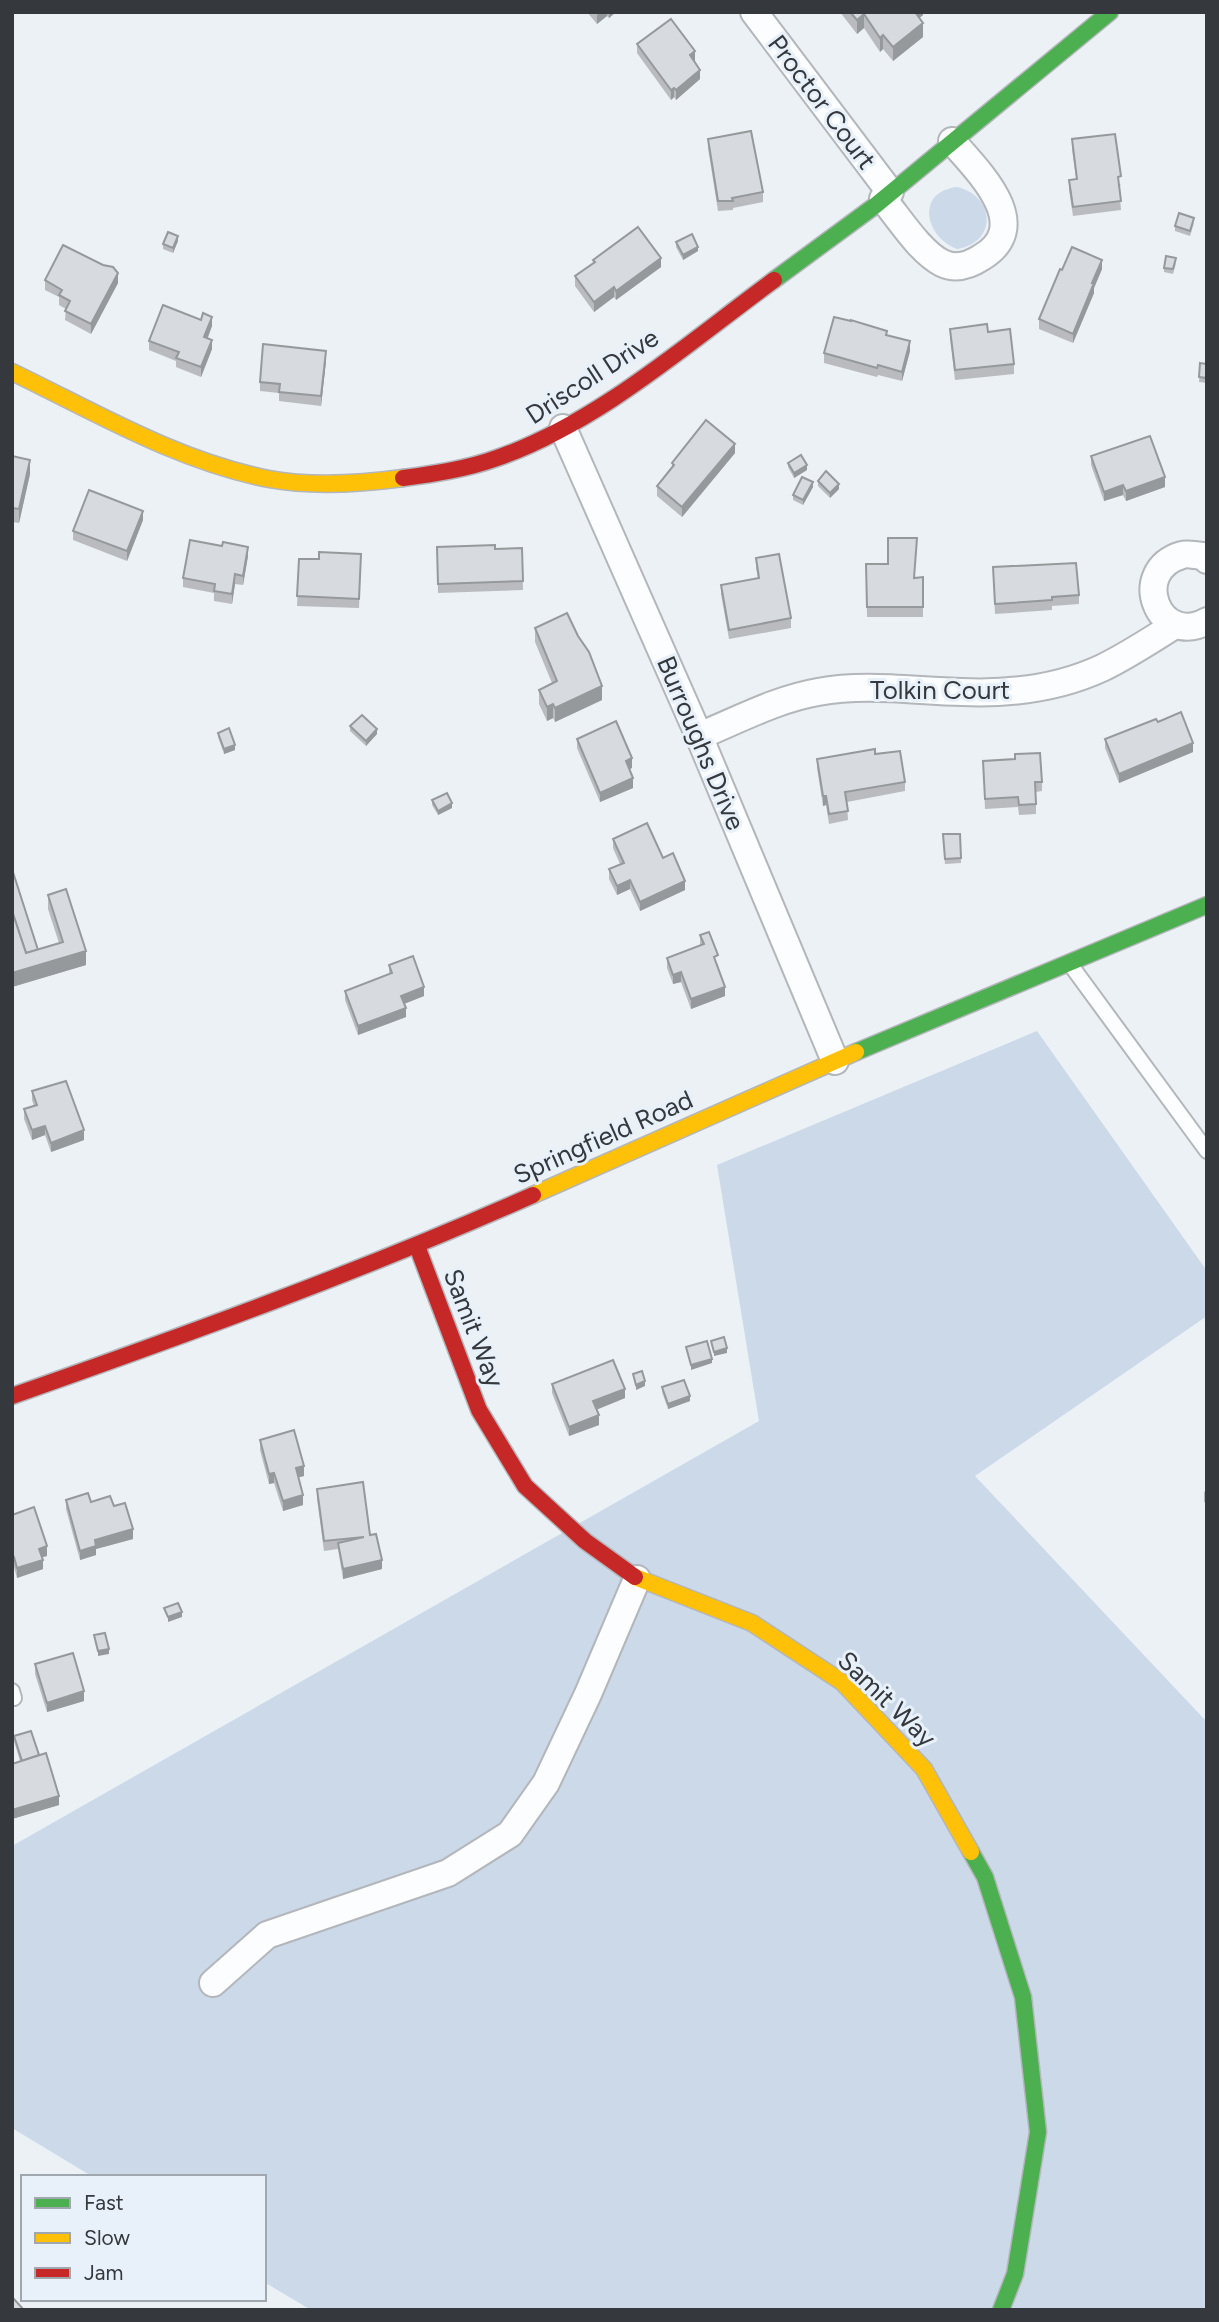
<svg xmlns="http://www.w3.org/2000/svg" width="1219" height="2322" viewBox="0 0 1219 2322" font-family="Figtree,sans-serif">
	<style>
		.green { fill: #cbd9e9 }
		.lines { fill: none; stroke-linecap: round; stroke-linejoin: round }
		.lane-casing { stroke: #b3b6ba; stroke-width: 18 }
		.street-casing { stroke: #b3b6ba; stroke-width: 30 }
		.fast-casing { stroke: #b3b6ba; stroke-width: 19 }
		.slow-casing { stroke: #b3b6ba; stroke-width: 19 }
		.jam-casing { stroke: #b3b6ba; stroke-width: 19 }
		.lane { stroke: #fcfdfe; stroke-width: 14 }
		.street { stroke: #fcfdfe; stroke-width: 26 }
		.fast { stroke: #4caf50; stroke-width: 16 }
		.slow { stroke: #ffc107; stroke-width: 16 }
		.jam { stroke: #c62828; stroke-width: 16 }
		.wall { fill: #b9bbbf }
		.shaded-wall { fill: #96999b }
		.building { fill: #d7dade; stroke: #96999b; stroke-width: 2 }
		.labels { text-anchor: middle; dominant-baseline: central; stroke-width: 6; stroke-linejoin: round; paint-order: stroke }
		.street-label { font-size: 26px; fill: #35383c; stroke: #e8f1fa }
	</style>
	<rect width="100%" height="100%" fill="#ecf1f6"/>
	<g class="green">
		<path d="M 957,187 C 994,195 999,242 957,249 C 925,237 915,192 957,187 Z"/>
		<polygon points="1037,1031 1207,1271 1207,1316 975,1476 1207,1722 1207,2310 311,2310 264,2282 264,2177 93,2177 12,2128 12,1846 759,1421 717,1165"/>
	</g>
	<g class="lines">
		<g class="lane-casing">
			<g id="lane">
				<polyline points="1070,964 1207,1151"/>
				<polyline points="12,1691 14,1698"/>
			</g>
		</g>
		<g class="street-casing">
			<g id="street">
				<polyline points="754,12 890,192"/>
				<path d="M 883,199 C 899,218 920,252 942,263 C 956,270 970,265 982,257 C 1035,225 977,170 952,141"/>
				<polyline points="563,428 699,736 835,1061"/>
				<path d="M 1207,560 L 1204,556 C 1197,556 1188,553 1182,555 C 1128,571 1159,648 1207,621"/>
				<path d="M 699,736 C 738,720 777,699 818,692 C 865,683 915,691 962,692 C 1008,694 1059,688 1102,668 C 1127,656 1151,640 1175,625"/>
				<polyline points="213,1983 267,1935 448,1873 510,1834 546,1783 588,1694 637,1579"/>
			</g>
		</g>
		<g class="fast-casing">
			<g id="fast">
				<polyline points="774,280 876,205 1110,12"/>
				<polyline points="856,1052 1207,905"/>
				<polyline points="971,1852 985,1877 1023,1997 1038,2132 1015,2274 1001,2310"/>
			</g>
		</g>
		<g class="slow-casing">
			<g id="slow">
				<path d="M 12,372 C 95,412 177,461 269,479 C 313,487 359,484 403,478"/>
				<polyline points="533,1195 856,1052"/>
				<polyline points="635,1577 752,1623 842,1682 924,1769 971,1852"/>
			</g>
		</g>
		<g class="jam-casing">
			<g id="jam">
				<path d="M 403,478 C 433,474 467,469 497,458 C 598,423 688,343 774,280"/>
				<polyline points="417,1246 479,1410 525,1486 585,1541 635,1577"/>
				<path d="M 12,1396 C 188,1334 362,1271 533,1195"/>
			</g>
		</g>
		<use href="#lane" class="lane"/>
		<use href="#street" class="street"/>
		<use href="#fast" class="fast"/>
		<use href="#slow" class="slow"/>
		<use href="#jam" class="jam"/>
	</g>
	<g class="wall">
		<polygon points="587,12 616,12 609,18 607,16 597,24"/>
		<polygon points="840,12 923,12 923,15 919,18 923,37 893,61 883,49 880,52 864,28 857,34"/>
		<polygon points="637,44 695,61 694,62 700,79 676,100 674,97 671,100 637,53"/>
		<polygon points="708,139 763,192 763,202 733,208 733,210 718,211 708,148"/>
		<polygon points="1072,139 1121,185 1119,186 1121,210 1073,216 1069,190 1069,180 1076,179 1072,149"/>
		<polygon points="1194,223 1190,236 1175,231 1175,226"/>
		<polygon points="178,241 173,253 163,249 163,244"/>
		<polygon points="676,242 698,251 683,260 676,247"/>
		<polygon points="593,260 661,267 616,300 614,297 594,312 575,286 575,276 593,263"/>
		<polygon points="1176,263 1173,274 1164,272 1164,268"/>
		<polygon points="1102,269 1094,288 1094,293 1073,343 1039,329 1039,319 1062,270"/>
		<polygon points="45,280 118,283 91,334 65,320 66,309 59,305 59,297 45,290"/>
		<polygon points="212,326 208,338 212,349 201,377 176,367 176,361 149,350 149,341"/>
		<polygon points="950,329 988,332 1014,364 1014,374 955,380 950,338"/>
		<polygon points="887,335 910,351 902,381 878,375 877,377 824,363 824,353"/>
		<polygon points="326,361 321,406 279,401 279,393 260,391 260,382"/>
		<polygon points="1200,363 1207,364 1207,383 1199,382"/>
		<polygon points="735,453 682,517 657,496 657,486 672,467 672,463"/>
		<polygon points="12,456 30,474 19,523 12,522"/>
		<polygon points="1091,456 1165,487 1126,501 1123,495 1104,501 1091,465"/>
		<polygon points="788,463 807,470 794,478 788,467"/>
		<polygon points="818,481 839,489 830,498 818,486"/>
		<polygon points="813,487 803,505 793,500 793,495"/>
		<polygon points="143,520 127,561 73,540 73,531"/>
		<polygon points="437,547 495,549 522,548 523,590 438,593"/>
		<polygon points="361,554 359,608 297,606 299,559 319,559"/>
		<polygon points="248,556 243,585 235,584 232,604 214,601 214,593 183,587 183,578"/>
		<polygon points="756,558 791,618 791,628 729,639 721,594 721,585 758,578 756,568"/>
		<polygon points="866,564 915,578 923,577 923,617 867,617"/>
		<polygon points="993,567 1079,595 1079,604 1052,606 1052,610 995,614"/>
		<polygon points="535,628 602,700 555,722 553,718 547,721 539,704 539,690 552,683 535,642"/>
		<polygon points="1158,722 1193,752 1119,783 1105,748 1105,739"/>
		<polygon points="350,726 377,734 366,746 350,731"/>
		<polygon points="218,733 235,750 224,754 218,737"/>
		<polygon points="577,739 632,768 629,769 633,788 600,802 577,748"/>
		<polygon points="875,754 905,782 905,791 847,802 848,820 829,824 826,805 823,806 817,768 817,759"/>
		<polygon points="983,761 1042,782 1042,791 1036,792 1036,814 1019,815 1018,807 985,809"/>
		<polygon points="432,800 452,808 438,815 432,805"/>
		<polygon points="943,834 960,834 961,863 945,864"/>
		<polygon points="613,839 663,858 685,890 640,911 630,889 617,895 609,879 609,869 620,864 613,848"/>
		<polygon points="12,869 38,950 59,943 48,909 48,895 86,965 12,987"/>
		<polygon points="700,935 718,965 725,996 691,1009 681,982 673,984 667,968 667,958 700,946"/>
		<polygon points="389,965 424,996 404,1004 406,1017 358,1035 345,1000 345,991 389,974"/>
		<polygon points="32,1091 84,1140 51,1152 45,1135 32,1140 24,1119 24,1109 34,1106 32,1100"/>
		<polygon points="552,1384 625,1398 596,1410 599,1425 569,1436 552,1393"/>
		<polygon points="662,1387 690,1401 668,1409 662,1392"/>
		<polygon points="260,1440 304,1476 298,1477 303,1505 283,1511 274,1483 269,1484 260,1450"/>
		<polygon points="317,1489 370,1535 382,1569 343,1579 338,1549 324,1551 317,1499"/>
		<polygon points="1207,1489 1207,1504 1204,1502 1204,1492"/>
		<polygon points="66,1500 114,1506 133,1539 96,1549 96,1555 80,1560 66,1509"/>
		<polygon points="12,1515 47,1556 42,1557 43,1569 17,1578 14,1567 12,1567"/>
		<polygon points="35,1664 84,1701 47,1712 35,1674"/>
		<polygon points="14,1736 39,1755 59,1805 12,1819 12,1764 20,1761 14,1741"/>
	</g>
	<g class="shaded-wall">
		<polygon points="600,12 607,12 607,16 597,24 597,15"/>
		<polygon points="609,12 616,12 609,18"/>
		<polygon points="912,12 923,12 923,15 912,24"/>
		<polygon points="864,14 864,28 857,34 857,20"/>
		<polygon points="923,23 923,37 893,61 893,47"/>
		<polygon points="883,35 883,49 880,52 880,38"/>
		<polygon points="695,51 695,61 690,65 690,55"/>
		<polygon points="700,70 700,79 676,100 676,90"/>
		<polygon points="674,88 674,97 671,100 671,90"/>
		<polygon points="178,236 178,241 173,253 173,248"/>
		<polygon points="698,247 698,251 683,260 683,255"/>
		<polygon points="661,258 661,267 616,300 616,291"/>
		<polygon points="1102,260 1102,269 1094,288 1094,293 1073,343 1073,334"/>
		<polygon points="118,273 118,283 91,334 91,324"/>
		<polygon points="614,287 614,297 594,312 594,302"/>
		<polygon points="212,317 212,326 204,346 204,337"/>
		<polygon points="212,340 212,349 201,377 201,367"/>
		<polygon points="910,341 910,351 902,381 902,372"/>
		<polygon points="326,351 326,361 321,406 321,396"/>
		<polygon points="735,444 735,453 682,517 682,507"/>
		<polygon points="30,460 30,474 19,523 19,509"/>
		<polygon points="807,465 807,470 794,478 794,473"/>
		<polygon points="1165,477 1165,487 1126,501 1126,491"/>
		<polygon points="813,482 813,487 803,505 803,500"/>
		<polygon points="839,484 839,489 830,498 830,493"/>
		<polygon points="1123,485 1123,495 1104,501 1104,492"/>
		<polygon points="143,511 143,520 127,561 127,551"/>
		<polygon points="248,547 248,556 243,585 243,576"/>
		<polygon points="235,574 235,584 232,604 232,594"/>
		<polygon points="602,686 602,700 555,722 555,708"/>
		<polygon points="553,704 553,718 547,721 547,707"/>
		<polygon points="377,729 377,734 366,746 366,741"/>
		<polygon points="1193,743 1193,752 1119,783 1119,774"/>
		<polygon points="235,745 235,750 224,754 224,749"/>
		<polygon points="632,758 632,768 626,771 626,761"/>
		<polygon points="633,778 633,788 600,802 600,793"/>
		<polygon points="823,796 826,796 826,805 823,806"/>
		<polygon points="452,803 452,808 438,815 438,811"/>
		<polygon points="630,880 630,889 617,895 617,886"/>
		<polygon points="685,881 685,890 640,911 640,902"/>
		<polygon points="86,951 86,965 12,987 12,973"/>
		<polygon points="681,972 681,982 673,984 673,975"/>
		<polygon points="424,987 424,996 401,1005 401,996"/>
		<polygon points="725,987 725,996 691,1009 691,999"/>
		<polygon points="406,1008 406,1017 358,1035 358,1026"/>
		<polygon points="45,1126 45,1135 32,1140 32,1130"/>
		<polygon points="84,1130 84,1140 51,1152 51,1143"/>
		<polygon points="727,1348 727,1353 714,1356 714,1352"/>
		<polygon points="712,1359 712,1363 691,1370 691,1365"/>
		<polygon points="645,1381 645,1386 636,1390 636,1385"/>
		<polygon points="625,1389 625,1398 593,1411 593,1401"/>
		<polygon points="690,1396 690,1401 668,1409 668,1404"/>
		<polygon points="599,1415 599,1425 569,1436 569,1427"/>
		<polygon points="304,1466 304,1476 296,1478 296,1468"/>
		<polygon points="274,1473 274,1483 269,1484 269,1474"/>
		<polygon points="303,1495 303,1505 283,1511 283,1501"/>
		<polygon points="133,1529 133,1539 96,1549 96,1555 80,1560 80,1551 95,1540"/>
		<polygon points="47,1546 47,1556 39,1558 39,1549"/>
		<polygon points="43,1560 43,1569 17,1578 17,1568"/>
		<polygon points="382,1560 382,1569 343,1579 343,1569"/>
		<polygon points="182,1612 182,1617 168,1622 168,1617"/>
		<polygon points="109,1649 109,1654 98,1656 98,1651"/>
		<polygon points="84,1691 84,1701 47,1712 47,1703"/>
		<polygon points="59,1796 59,1805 12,1819 12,1810"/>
	</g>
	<g class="building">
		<polygon points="850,12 915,12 923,23 893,47 883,35 880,38 864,14 857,20"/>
		<polygon points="671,19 695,51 690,55 700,70 676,90 674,88 671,90 637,44"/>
		<polygon points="751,131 763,192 732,198 733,201 718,201 708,139"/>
		<polygon points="1115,134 1121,176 1118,177 1121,201 1073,207 1069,180 1077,179 1072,139"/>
		<polygon points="1179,213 1194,218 1190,231 1175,226"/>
		<polygon points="638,227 661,258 616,291 614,287 594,302 575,276 595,262 593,260"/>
		<polygon points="168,232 178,236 173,248 163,244"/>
		<polygon points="692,234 698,247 683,255 676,242"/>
		<polygon points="63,245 103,265 113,267 118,273 91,324 65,311 70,301 59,295 62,290 45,280"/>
		<polygon points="1072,247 1102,260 1092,283 1094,283 1073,334 1039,319 1060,269 1062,270"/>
		<polygon points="1166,256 1176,258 1173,269 1164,268"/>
		<polygon points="163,305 201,320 203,313 212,317 204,337 212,340 201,367 176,358 179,352 149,341"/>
		<polygon points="834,317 851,321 851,320 887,331 886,335 910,341 902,372 878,365 877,368 824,353"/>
		<polygon points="987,324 988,332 1010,329 1014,364 955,370 950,329"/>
		<polygon points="263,344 326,351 321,396 279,392 280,384 260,382"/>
		<polygon points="1200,363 1207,364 1207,378 1199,377"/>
		<polygon points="706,420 735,444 682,507 657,486 674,465 672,463"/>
		<polygon points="1150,436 1165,477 1126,491 1123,485 1104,492 1091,456"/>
		<polygon points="801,455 807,465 794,473 788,463"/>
		<polygon points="12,456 30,460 19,509 12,508"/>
		<polygon points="826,471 839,484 830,493 818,481"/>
		<polygon points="802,477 813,482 803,500 793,495"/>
		<polygon points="89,490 143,511 127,551 73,531"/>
		<polygon points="888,538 917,538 914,578 923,577 923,607 867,607 866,564 888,564"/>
		<polygon points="190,540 222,546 223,542 248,547 243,576 235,574 232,594 214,591 215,584 183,578"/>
		<polygon points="495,545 495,549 522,548 523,581 438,584 437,547"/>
		<polygon points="319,552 361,554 359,599 297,596 299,559 319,559"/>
		<polygon points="779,554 791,618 729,630 721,585 759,578 756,558"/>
		<polygon points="1076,563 1079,595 1052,597 1052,600 995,604 993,567"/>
		<polygon points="567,613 578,636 589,652 602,686 555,708 553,704 547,707 539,690 557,681 535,628"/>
		<polygon points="1181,712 1193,743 1119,774 1105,739 1156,719 1158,722"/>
		<polygon points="362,715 377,729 366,741 350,726"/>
		<polygon points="616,721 632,758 626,761 633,778 600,793 577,739"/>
		<polygon points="229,728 235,745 224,749 218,733"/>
		<polygon points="875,749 875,754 900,751 905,782 845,792 848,811 829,814 826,796 823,796 817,759"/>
		<polygon points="1040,753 1042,782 1035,782 1036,804 1019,805 1018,797 985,799 983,761 1015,759 1015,754"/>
		<polygon points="447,793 452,803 438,811 432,800"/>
		<polygon points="647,823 663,858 673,853 685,881 640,902 630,880 617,886 609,869 624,863 613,839"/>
		<polygon points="943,834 960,834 961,858 945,859"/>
		<polygon points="12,869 38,950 26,953 12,911"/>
		<polygon points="66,889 86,951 12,973 12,911 26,953 63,942 48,895"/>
		<polygon points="709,932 718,955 714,957 725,987 691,999 681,972 673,975 667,958 704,944 700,935"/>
		<polygon points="413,956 424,987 401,996 406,1008 358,1026 345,991 392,973 389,965"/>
		<polygon points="66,1081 84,1130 51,1143 45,1126 32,1130 24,1109 37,1105 32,1091"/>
		<polygon points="724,1337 727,1348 714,1352 711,1341"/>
		<polygon points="707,1341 712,1359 691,1365 686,1347"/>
		<polygon points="613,1360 625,1389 593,1401 599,1415 569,1427 552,1384"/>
		<polygon points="642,1371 645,1381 636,1385 633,1374"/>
		<polygon points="684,1380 690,1396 668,1404 662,1387"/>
		<polygon points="294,1430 304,1466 296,1468 303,1495 283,1501 274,1473 269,1474 260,1440"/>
		<polygon points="363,1482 370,1535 376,1534 382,1560 343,1569 338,1543 364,1537 324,1541 317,1489"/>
		<polygon points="88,1493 91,1502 110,1496 114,1506 125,1503 133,1529 95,1540 96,1546 80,1551 66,1500"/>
		<polygon points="34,1507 47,1546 39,1549 43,1560 17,1568 14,1557 12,1558 12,1515"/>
		<polygon points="178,1603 182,1612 168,1617 164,1608"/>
		<polygon points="105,1633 109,1649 98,1651 94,1635"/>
		<polygon points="73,1653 84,1691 47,1703 35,1664"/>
		<polygon points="31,1731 39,1755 22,1761 14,1736"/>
		<polygon points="46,1753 59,1796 12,1810 12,1764"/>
		<polygon points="13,2298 24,2310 12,2310 12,2299"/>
	</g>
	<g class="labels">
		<g class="street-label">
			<text transform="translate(822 102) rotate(53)">Proctor Court</text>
			<text transform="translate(592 376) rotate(-33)">Driscoll Drive</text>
			<text x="940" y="690">Tolkin Court</text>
			<text transform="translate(701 743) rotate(67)">Burroughs Drive</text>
			<text transform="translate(603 1137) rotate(-24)">Springfield Road</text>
			<text transform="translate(474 1328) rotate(69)">Samit Way</text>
			<text transform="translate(887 1699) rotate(44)">Samit Way</text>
		</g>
	</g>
	<rect width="1219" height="2322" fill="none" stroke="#35383c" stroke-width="28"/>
	<rect x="21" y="2175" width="245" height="126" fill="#e8f1fa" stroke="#a0a7ae" stroke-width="2"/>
	<rect x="35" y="2198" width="35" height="10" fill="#4caf50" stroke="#a0a7ae" stroke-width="2"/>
	<text x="84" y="2210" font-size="21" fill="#35383c">Fast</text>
	<rect x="35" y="2233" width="35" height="10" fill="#ffc107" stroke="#a0a7ae" stroke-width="2"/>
	<text x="84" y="2245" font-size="21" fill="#35383c">Slow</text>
	<rect x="35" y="2268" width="35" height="10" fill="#c62828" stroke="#a0a7ae" stroke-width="2"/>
	<text x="84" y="2280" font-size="21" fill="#35383c">Jam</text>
</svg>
